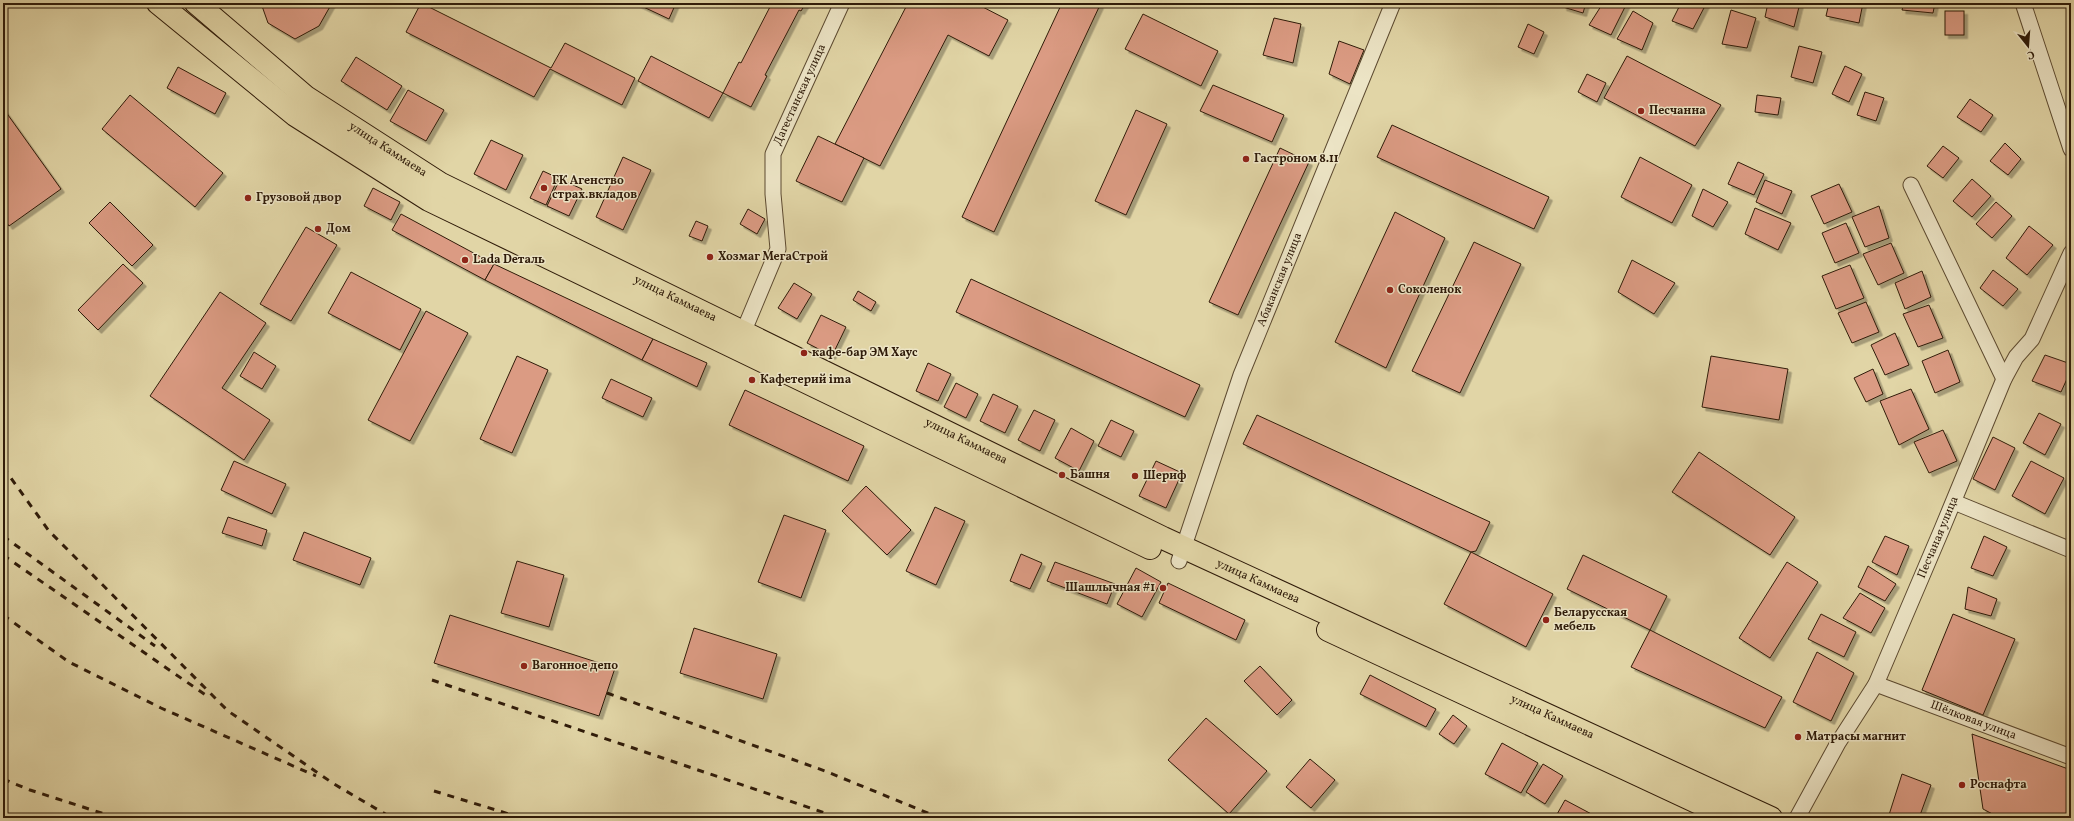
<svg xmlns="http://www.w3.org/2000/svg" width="2074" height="821" viewBox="0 0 2074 821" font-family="Vollkorn,serif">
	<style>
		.building { fill: #db9b83; stroke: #2f1b09; filter: url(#shadow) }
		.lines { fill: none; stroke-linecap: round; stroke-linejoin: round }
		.minor-casing { stroke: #5c4a30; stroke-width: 17 }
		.primary-casing { stroke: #2f1b09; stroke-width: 24 }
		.minor { stroke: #ece4c5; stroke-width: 15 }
		.primary { stroke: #e1d5a6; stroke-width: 22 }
		.rail { stroke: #2f1b09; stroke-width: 3; stroke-dasharray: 7 7; stroke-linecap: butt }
		.poi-dot { fill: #8f2418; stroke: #ece4c5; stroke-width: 1.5 }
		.labels { text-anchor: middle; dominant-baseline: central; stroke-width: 3; stroke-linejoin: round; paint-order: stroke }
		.street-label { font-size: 12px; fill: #2f1b09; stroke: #ece4c5 }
		.poi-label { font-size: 12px; font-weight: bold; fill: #2f1b09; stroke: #ece4c5; text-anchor: start }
	</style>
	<defs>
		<filter id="shadow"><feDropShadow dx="3.5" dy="3.5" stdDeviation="0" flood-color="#0004"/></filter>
	</defs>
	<rect width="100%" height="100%" fill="#e1d5a6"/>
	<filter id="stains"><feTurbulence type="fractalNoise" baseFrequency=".005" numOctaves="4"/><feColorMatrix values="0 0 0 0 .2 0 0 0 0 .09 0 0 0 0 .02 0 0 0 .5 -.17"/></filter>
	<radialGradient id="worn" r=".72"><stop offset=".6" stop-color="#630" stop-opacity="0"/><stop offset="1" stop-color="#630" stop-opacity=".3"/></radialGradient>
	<g class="building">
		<polygon points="264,3 332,3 319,26 295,39 268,23 262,6"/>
		<polygon points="421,3 551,68 565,43 635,78 622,105 550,69 534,97 406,32"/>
		<polygon points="635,3 676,3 669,19"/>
		<polygon points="772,3 806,3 801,11 799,10 765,75 767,76 751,107 723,93 709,118 638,81 651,56 723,93 739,62 741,63"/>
		<polygon points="908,3 975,3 1008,20 989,56 948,35 880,166 835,144"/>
		<polygon points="1062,3 1097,3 1100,5 994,232 962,217"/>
		<polygon points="1564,3 1586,3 1583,13 1563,7"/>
		<polygon points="1603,3 1627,3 1611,35 1589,25"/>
		<polygon points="1681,3 1706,4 1693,29 1672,21"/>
		<polygon points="1768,3 1800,3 1794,27 1765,17"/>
		<polygon points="1829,3 1863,3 1859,23 1826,16"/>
		<polygon points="1904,3 1935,3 1933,13 1902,10"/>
		<polygon points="1731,10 1756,18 1747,48 1722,44"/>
		<polygon points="1633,11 1653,23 1642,50 1617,39"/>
		<rect x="1945" y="11" width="19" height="24"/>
		<polygon points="1143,14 1218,51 1201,86 1125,49"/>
		<polygon points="1274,18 1301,24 1293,63 1263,55"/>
		<polygon points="1528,24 1544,32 1534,54 1518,47"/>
		<polygon points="1339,41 1364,50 1350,84 1329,74"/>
		<polygon points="1799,46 1822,52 1813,83 1791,77"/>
		<polygon points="1627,56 1721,105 1695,146 1604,98"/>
		<polygon points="356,57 402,86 387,110 341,81"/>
		<polygon points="1845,66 1862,74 1849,102 1832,94"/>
		<polygon points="178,67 226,93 215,114 167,88"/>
		<polygon points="1587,74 1606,83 1597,102 1578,92"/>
		<polygon points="1213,85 1284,115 1272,142 1200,111"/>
		<polygon points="408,90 444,110 426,141 390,121"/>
		<polygon points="1865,92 1884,98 1876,121 1857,115"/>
		<polygon points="130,95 223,173 195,207 102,129"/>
		<polygon points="1757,95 1781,98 1778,115 1755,112"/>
		<polygon points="1970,99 1993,115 1981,132 1957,117"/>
		<polygon points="3,108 61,189 9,226 3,217"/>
		<polygon points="1136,110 1167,124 1126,215 1095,201"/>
		<polygon points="1392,125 1549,197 1534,229 1377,157"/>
		<polygon points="818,136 864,158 842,202 796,181"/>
		<polygon points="491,140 523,155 506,190 474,174"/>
		<polygon points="2005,143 2021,159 2008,175 1990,161"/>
		<polygon points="1943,146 1959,158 1943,178 1927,166"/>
		<polygon points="1280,148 1309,162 1238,315 1209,302"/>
		<polygon points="623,157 651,170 623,230 596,217"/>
		<polygon points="1640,157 1692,185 1672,223 1621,197"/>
		<polygon points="1738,162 1764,174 1754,195 1728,184"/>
		<polygon points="543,171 558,178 546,205 530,198"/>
		<polygon points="560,179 582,189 569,216 547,206"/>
		<polygon points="1972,179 1991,196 1972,217 1953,201"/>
		<polygon points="1765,180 1792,191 1782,214 1756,202"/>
		<polygon points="1839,184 1852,212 1824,224 1811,196"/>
		<polygon points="373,188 400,202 391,220 364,206"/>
		<polygon points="1703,189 1728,202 1713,227 1692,216"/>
		<polygon points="110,202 153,245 132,266 89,223"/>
		<polygon points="1996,202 2012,216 1992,238 1976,224"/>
		<polygon points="1879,206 1889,238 1865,247 1852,217"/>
		<polygon points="1755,208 1791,223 1778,250 1745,234"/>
		<polygon points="748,209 765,219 757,234 740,224"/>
		<polygon points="1395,212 1445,238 1386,368 1335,342"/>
		<polygon points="401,214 494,264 485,280 392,230"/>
		<polygon points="696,221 708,226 702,241 689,236"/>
		<polygon points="1846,223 1859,253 1835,263 1822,233"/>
		<polygon points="2029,226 2053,245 2027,275 2006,258"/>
		<polygon points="306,227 337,245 291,321 260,304"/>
		<polygon points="1474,242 1521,264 1460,393 1412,371"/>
		<polygon points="1891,243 1904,273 1878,285 1863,254"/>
		<polygon points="1632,260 1675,283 1654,314 1618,292"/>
		<polygon points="123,264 143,283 98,330 78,310"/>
		<polygon points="494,264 653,339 642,360 485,280"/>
		<polygon points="1850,265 1864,298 1836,309 1822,276"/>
		<polygon points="1993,270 2018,289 2003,306 1980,288"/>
		<polygon points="1922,271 1931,297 1905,309 1895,283"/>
		<polygon points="351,272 421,309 400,350 328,313"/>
		<polygon points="971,279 1200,385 1185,417 956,312"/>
		<polygon points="794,283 812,294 797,319 778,308"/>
		<polygon points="858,291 876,302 871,311 853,300"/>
		<polygon points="220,292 266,323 222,388 270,420 244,460 150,396"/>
		<polygon points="1866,302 1879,332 1852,343 1838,313"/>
		<polygon points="1929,305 1943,338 1918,347 1903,314"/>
		<polygon points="426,311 468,333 410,441 368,420"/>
		<polygon points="821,315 846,327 832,356 807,343"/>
		<polygon points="1895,333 1909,365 1885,375 1871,345"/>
		<polygon points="653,339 707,363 697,387 642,360"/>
		<polygon points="1948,350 1960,382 1935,393 1922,361"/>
		<polygon points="254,352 276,366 262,389 240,376"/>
		<polygon points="2045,355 2071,364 2071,370 2061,392 2032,381"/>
		<polygon points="517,356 548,370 512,453 480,439"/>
		<polygon points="1711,356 1788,369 1779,420 1702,407"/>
		<polygon points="928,363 951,374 938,401 916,391"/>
		<polygon points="1873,369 1883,394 1866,402 1854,378"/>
		<polygon points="611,379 652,398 643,417 602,398"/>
		<polygon points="956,383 978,394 966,418 944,407"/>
		<polygon points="1911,389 1929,429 1899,445 1880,401"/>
		<polygon points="745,390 864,446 848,481 729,425"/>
		<polygon points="993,394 1018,406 1005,433 980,421"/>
		<polygon points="1034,410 1055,420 1040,451 1018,440"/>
		<polygon points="2039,413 2061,424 2045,455 2023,443"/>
		<polygon points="1257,415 1490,522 1476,551 1471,552 1243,444"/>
		<polygon points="1111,420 1134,431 1121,457 1098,446"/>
		<polygon points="1071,428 1094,441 1079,471 1055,458"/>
		<polygon points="1943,430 1957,461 1929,473 1914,442"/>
		<polygon points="1993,437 2015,448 1995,490 1973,479"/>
		<polygon points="1699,452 1795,517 1770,555 1672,492"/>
		<polygon points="234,461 286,484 272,514 221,490"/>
		<polygon points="1156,461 1182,473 1166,508 1139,496"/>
		<polygon points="2031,461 2064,478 2045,514 2012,496"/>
		<polygon points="866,486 911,530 887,555 842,511"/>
		<polygon points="935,507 965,521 936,585 906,571"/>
		<polygon points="784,515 826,530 801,598 758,582"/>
		<polygon points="228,517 267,530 262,546 222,533"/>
		<polygon points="304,532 371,558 360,585 293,560"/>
		<polygon points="1885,536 1909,546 1897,575 1872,562"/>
		<polygon points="1984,536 2007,547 1993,576 1971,568"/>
		<polygon points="1471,552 1553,594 1526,647 1444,604"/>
		<polygon points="1021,554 1042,563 1030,589 1010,581"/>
		<polygon points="1583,555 1667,596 1650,630 1567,589"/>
		<polygon points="517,561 564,575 549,627 501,613"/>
		<polygon points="1055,562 1115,584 1107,604 1047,581"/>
		<polygon points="1787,562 1818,582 1770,658 1739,638"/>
		<polygon points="1868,566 1896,584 1885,601 1858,587"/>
		<polygon points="1136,568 1161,582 1142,617 1117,604"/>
		<polygon points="1168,583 1245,620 1236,640 1159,603"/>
		<polygon points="1968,587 1997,599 1991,616 1965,609"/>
		<polygon points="1860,593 1885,608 1871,633 1843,618"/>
		<polygon points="1821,614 1856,632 1844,657 1808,639"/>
		<polygon points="1953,614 2015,639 1983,715 1922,690"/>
		<polygon points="450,615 615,668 599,716 434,663"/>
		<polygon points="694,628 777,654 763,699 680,673"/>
		<polygon points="1650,630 1782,697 1765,728 1631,667"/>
		<polygon points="1817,652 1854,673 1831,721 1793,702"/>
		<polygon points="1260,666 1292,700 1277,715 1244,681"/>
		<polygon points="1370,675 1436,709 1426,727 1360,694"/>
		<polygon points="1453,715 1467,726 1454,744 1439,734"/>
		<polygon points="1206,718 1267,771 1229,814 1168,760"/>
		<polygon points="1972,734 2071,770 2071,818 2000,818 1983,809"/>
		<polygon points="1502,743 1538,763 1521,793 1485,774"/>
		<polygon points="1310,759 1335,780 1311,808 1286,787"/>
		<polygon points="1543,764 1563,776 1545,804 1526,792"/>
		<polygon points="1902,774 1931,785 1919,818 1888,818"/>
		<polygon points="1565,800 1599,818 1560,818 1556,816"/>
	</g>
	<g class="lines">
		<g class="minor-casing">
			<g id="minor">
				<polyline points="2023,3 2071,149"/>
				<polyline points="1911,185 2004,379"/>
				<path id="s1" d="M 740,340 L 778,249 L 773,194 L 773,154 L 842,3"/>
				<polyline points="1954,502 2071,550"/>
				<path id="s2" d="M 1179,561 L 1241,375 L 1393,3"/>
				<path id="s3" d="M 1876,684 L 2071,757"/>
				<path id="s4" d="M 1797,818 L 1838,743 L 1876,684 L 1942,529 L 2004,379 L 2016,357 L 2032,339 L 2071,253"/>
			</g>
		</g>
		<g class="primary-casing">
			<g id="primary">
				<polyline points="158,3 295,115 429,200 1150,548"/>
				<path id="s5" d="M 196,3 L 306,97 L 441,184 L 1163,538 L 1771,818"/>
				<polyline points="1328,630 1731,818"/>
			</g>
		</g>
		<use href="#minor" class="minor"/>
		<use href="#primary" class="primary"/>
		<g class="rail">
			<polyline points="3,467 49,531 228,711 334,784 392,818"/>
			<polyline points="3,536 155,646"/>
			<polyline points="3,555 207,696"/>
			<polyline points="3,615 69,662 161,708 316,776"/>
			<polyline points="432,680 840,818"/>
			<polyline points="607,693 825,771 940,818"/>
			<polyline points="3,779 30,790 117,818"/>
			<polyline points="434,791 522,818"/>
			<polyline points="674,816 681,818"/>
		</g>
	</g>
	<g class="poi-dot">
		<circle cx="1641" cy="111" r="4"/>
		<circle cx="1246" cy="159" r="4"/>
		<circle cx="544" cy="188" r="4"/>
		<circle cx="248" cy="198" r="4"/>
		<circle cx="318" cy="229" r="4"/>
		<circle cx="710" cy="257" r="4"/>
		<circle cx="465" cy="260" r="4"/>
		<circle cx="1390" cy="290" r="4"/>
		<circle cx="804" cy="353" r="4"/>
		<circle cx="752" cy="380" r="4"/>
		<circle cx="1062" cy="475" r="4"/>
		<circle cx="1135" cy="476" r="4"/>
		<circle cx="1163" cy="588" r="4"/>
		<circle cx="1546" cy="620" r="4"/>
		<circle cx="524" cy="666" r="4"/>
		<circle cx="1798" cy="737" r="4"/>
		<circle cx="1962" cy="785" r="4"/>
	</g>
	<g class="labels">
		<g class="street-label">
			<text stroke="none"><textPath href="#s1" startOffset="259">Дагестанская улица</textPath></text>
			<text stroke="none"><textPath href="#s5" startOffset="242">улица Каммаева</textPath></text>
			<text stroke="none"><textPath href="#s2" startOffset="299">Абаканская улица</textPath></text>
			<text stroke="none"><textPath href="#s5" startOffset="566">улица Каммаева</textPath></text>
			<text stroke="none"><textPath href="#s5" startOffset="890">улица Каммаева</textPath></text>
			<text stroke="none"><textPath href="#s4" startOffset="315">Песчаная улица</textPath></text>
			<text stroke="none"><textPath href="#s5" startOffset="1214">улица Каммаева</textPath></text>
			<text stroke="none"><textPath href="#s5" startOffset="1538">улица Каммаева</textPath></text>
			<text stroke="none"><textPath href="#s3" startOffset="104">Шёлковая улица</textPath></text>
		</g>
		<g class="poi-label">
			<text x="1649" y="111">Песчанна</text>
			<text x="1254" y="159">Гастроном 8.11</text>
			<text x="552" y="181">ГК Агенство<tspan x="552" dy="14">страх.вкладов</tspan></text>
			<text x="256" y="198">Грузовой двор</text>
			<text x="326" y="229">Дом</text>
			<text x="718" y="257">Хозмаг МегаСтрой</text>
			<text x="473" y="260">Lada Dеталь</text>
			<text x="1398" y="290">Соколенок</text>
			<text x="812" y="353">кафе-бар ЭМ Хаус</text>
			<text x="760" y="380">Кафетерий ima</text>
			<text x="1070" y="475">Башня</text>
			<text x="1143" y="476">Шериф</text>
			<text x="1155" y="588" text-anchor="end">Шашлычная #1</text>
			<text x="1554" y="613">Беларусская<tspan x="1554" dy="14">мебель</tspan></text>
			<text x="532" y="666">Вагонное депо</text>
			<text x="1806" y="737">Матрасы магнит</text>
			<text x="1970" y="785">Роснафта</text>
		</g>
	</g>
	<rect width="2074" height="821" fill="none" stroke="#e1d5a6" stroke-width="16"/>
	<rect x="4" y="4" width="2066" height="813" fill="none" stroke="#2f1b09" stroke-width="2"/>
	<rect x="8" y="8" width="2058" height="805" fill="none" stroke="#2f1b09"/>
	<g transform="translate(2028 46) rotate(163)" stroke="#ece4c5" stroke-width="3" paint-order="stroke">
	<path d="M0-3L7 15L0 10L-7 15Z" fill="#2f1b09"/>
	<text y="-6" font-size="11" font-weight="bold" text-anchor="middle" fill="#2f1b09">С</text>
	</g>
	<rect width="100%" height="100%" filter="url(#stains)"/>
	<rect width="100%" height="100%" fill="url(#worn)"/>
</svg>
